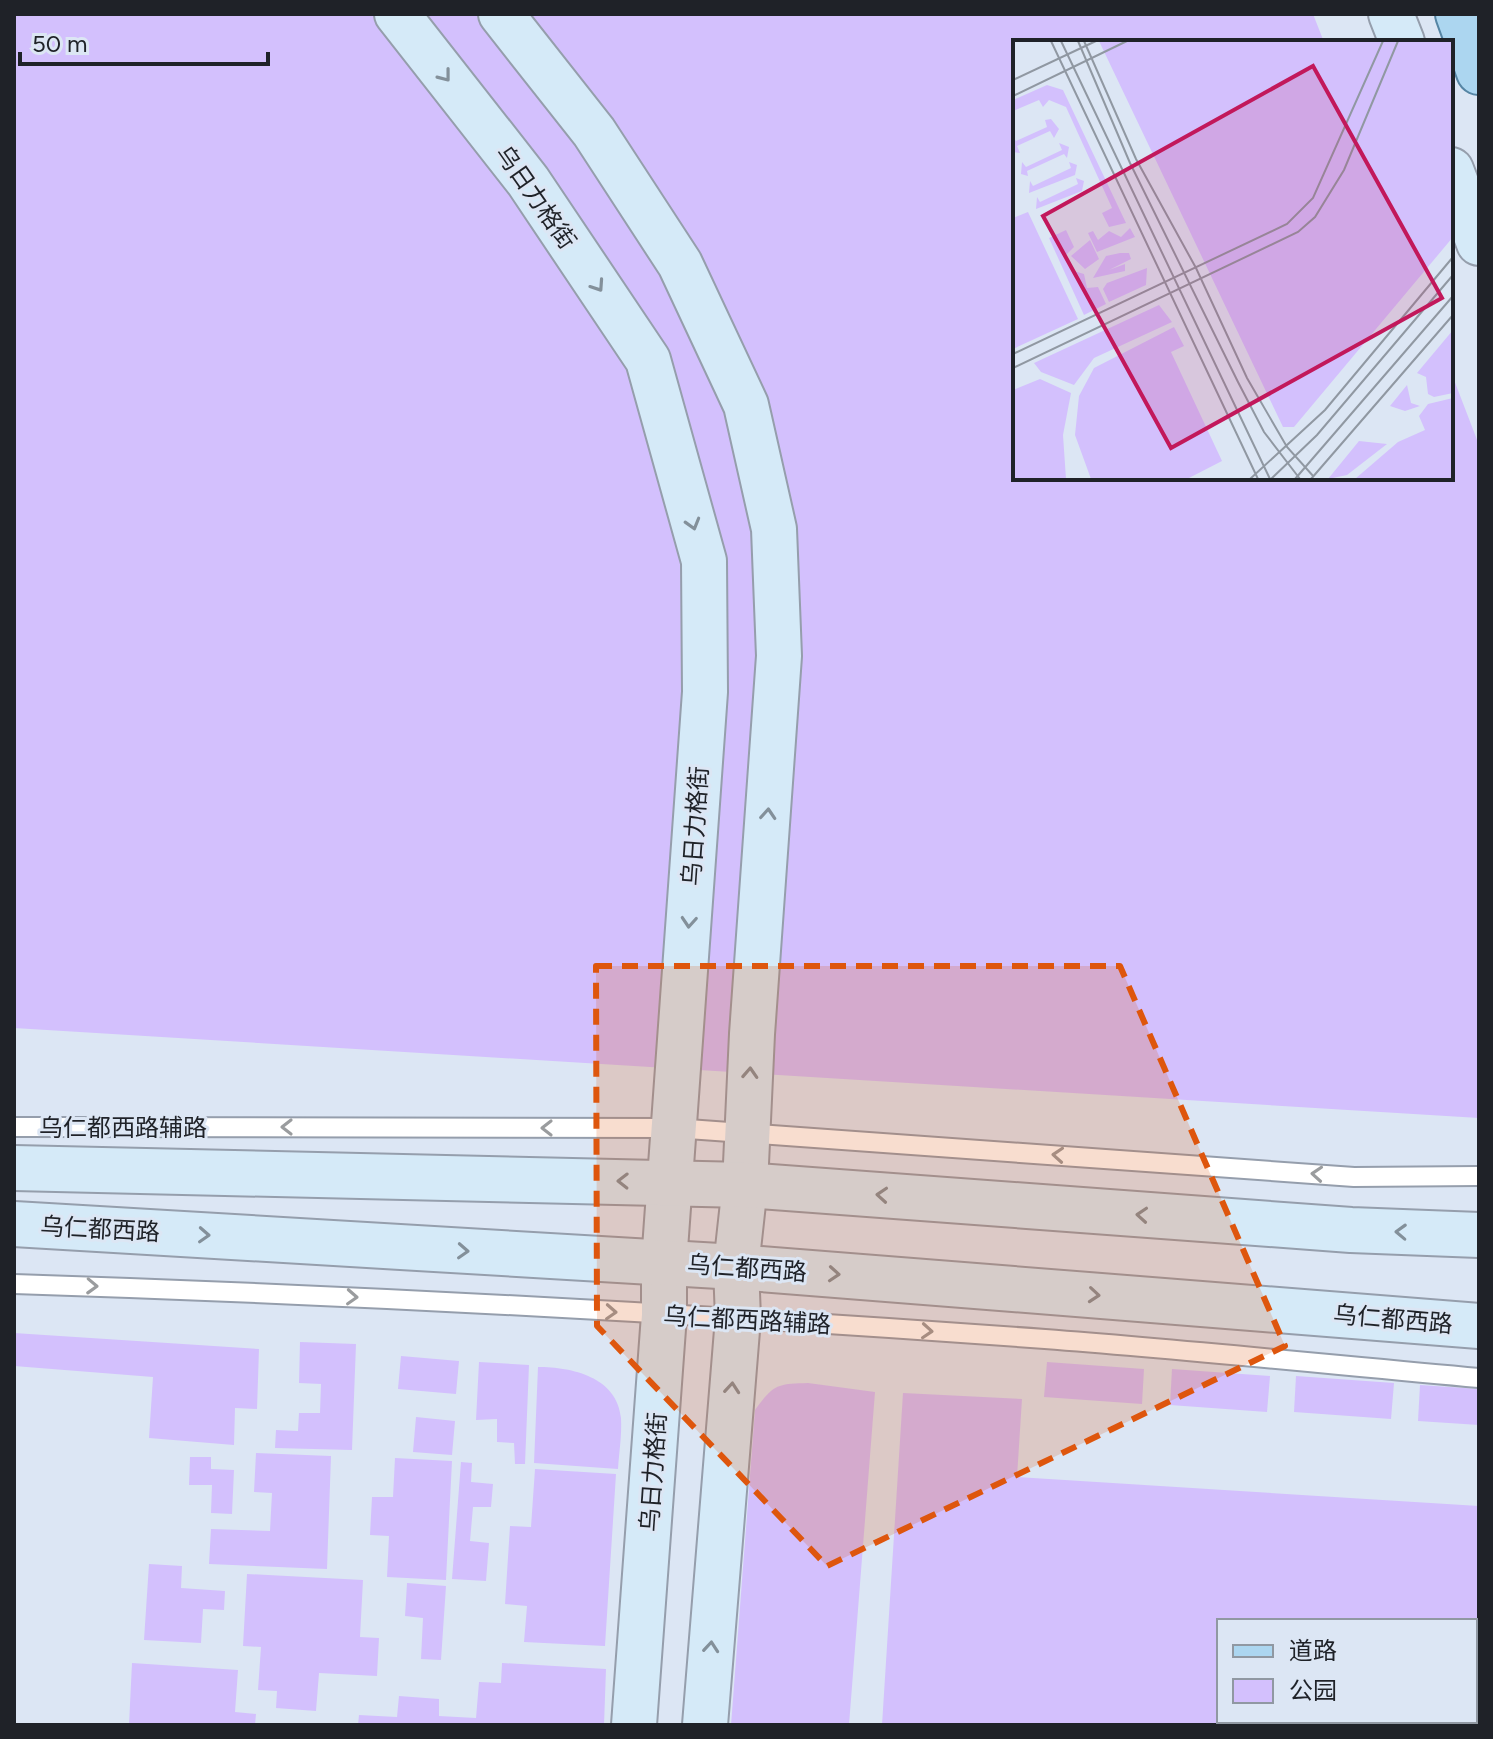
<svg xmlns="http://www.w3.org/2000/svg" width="1493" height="1739" viewBox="0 0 1493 1739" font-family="Figtree,'Noto Sans SC',sans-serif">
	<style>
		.green { fill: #d3c0fd; fill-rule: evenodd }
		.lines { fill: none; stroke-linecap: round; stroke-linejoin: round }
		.lane-casing { stroke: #959eac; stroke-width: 22 }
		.secondary-casing { stroke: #959eac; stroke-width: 48 }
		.primary-casing { stroke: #5685a4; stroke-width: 48 }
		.lane { stroke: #fff; stroke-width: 18 }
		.secondary { stroke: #d5eaf8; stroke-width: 44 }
		.primary { stroke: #acd6f0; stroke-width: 44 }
		.oneway { stroke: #83909a }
		.oneway2 { stroke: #9a9c9e }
		.marked { fill: #de560d; fill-opacity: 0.2; stroke: #de560d; stroke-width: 6; stroke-dasharray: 16 10; stroke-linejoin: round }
		.labels { text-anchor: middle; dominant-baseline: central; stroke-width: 6; stroke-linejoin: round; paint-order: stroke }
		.street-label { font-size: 24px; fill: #1f2228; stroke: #dce6f4 }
		.inset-road { fill: none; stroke: #9098a2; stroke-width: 2 }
		.view { fill: #c2185b; fill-opacity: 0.15; stroke: #c2185b; stroke-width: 4 }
		.inset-edge { fill: none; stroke: #1f2228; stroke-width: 4 }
	</style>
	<rect width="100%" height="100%" fill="#dce6f4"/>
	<g class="green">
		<polygon points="14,14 1313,14 1324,42 1015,42 1015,478 1451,478 1451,372 1479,445 1479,1118 14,1028"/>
		<polygon points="14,1333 259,1349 257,1409 235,1408 234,1445 149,1438 153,1377 14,1366"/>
		<polygon points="300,1342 356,1344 352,1450 275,1448 276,1430 298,1431 299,1413 320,1413 321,1384 299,1383"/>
		<polygon points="401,1356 459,1361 456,1394 398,1389"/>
		<polygon points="479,1362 529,1365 525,1464 515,1464 514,1443 497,1442 497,1419 476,1420"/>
		<polygon points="1047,1362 1144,1369 1142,1404 1044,1397"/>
		<path d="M 538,1367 C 572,1367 617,1377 621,1418 C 622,1435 619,1453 618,1469 L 534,1463 Z"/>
		<polygon points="1172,1369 1270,1376 1267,1412 1170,1405"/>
		<polygon points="1296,1376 1394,1383 1391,1419 1294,1412"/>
		<path d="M 808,1383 L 875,1392 L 849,1725 L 731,1725 L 755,1410 C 774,1384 777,1384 808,1383 Z"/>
		<polygon points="1420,1385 1479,1389 1479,1425 1418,1421"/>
		<path d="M 903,1393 L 1022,1399 L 1017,1477 L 1479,1506 L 1479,1725 L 882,1725 ZM 1219,1621 L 1475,1621 L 1475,1721 L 1219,1721 Z"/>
		<polygon points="416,1417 455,1421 452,1455 413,1452"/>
		<polygon points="256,1453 331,1456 327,1569 209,1564 211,1529 270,1531 272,1493 254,1492"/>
		<polygon points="190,1457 211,1457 211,1469 234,1470 232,1514 211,1513 212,1485 189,1485"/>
		<polygon points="395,1458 452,1461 446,1580 387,1577 389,1536 370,1535 372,1497 393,1497"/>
		<polygon points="461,1462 472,1463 471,1482 493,1484 491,1507 473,1507 470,1541 489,1543 486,1581 452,1579"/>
		<polygon points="535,1469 616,1474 605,1646 524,1642 527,1606 505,1604 510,1526 531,1527"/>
		<polygon points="149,1564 182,1566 181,1588 225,1591 224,1610 203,1609 201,1643 144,1640"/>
		<polygon points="247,1574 363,1580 360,1637 379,1638 377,1676 319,1673 316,1711 276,1708 277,1691 258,1690 261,1647 243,1646"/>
		<polygon points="407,1583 446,1586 441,1660 421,1659 423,1618 405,1616"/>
		<polygon points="132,1663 238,1670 235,1712 256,1714 255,1725 129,1725"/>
		<polygon points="502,1663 606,1669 604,1725 358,1725 359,1715 397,1717 399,1696 439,1699 439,1716 476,1718 479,1682 501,1683"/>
	</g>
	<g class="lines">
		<g class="lane-casing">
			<g id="lane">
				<polyline points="14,1127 674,1128 1354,1177 1479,1176"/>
				<path d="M 14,1284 C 358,1295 702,1314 1045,1339 C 1190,1350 1335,1365 1479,1378"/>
			</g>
		</g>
		<g class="secondary-casing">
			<g id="secondary">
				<polyline points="397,14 528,181 648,360 704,561 705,692 664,1263 664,1315 634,1725"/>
				<polyline points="501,14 594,132 680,264 746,405 774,529 779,656 752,1034 745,1185 736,1267 738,1318 705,1725"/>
				<polyline points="1391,14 1402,42"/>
				<polyline points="1451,170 1479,243"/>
				<polyline points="14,1168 745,1185 1351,1230 1479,1235"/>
				<polyline points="14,1224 736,1267 1479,1326"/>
			</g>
		</g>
		<g class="primary-casing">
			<polyline id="primary" points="1458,14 1479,72"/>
		</g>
		<use href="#lane" class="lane"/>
		<use href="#secondary" class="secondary"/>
		<use href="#primary" class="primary"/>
	</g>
	<defs><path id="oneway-chevron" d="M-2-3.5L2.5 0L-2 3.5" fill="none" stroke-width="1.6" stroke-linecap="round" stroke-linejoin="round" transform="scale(2)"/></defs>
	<g class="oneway">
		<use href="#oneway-chevron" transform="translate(445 76) rotate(52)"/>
		<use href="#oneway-chevron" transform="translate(598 286) rotate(56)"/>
		<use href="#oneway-chevron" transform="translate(693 524) rotate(74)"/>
		<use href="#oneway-chevron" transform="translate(768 814) rotate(-86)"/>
		<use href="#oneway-chevron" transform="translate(689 922) rotate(94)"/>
		<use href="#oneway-chevron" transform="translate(750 1073) rotate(-87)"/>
		<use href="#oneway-chevron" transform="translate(623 1181) rotate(-179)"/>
		<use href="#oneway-chevron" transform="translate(882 1195) rotate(-176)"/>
		<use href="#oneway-chevron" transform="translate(1142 1215) rotate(-176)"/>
		<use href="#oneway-chevron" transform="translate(1401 1232) rotate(-178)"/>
		<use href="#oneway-chevron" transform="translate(204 1235) rotate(3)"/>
		<use href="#oneway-chevron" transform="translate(463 1251) rotate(3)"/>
		<use href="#oneway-chevron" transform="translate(834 1274) rotate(4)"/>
		<use href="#oneway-chevron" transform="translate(1094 1295) rotate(5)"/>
		<use href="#oneway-chevron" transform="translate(732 1388) rotate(-85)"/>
		<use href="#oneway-chevron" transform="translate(711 1647) rotate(-85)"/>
	</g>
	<g class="oneway2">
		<use href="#oneway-chevron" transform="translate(287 1127) rotate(-180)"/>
		<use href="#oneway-chevron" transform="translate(547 1128) rotate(-180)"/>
		<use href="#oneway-chevron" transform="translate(1058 1155) rotate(-176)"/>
		<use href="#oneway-chevron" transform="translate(1317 1174) rotate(-176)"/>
		<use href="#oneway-chevron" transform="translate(92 1286) rotate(2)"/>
		<use href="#oneway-chevron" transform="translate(352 1297) rotate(3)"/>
		<use href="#oneway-chevron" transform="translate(611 1312) rotate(3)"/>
		<use href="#oneway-chevron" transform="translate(927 1331) rotate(4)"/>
	</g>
	<path class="marked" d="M 596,966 L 1120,966 L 1285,1346 L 827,1566 L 597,1326 Z"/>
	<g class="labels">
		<g class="street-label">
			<text transform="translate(536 197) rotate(55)">乌日力格街</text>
			<text transform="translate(695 826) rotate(-86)">乌日力格街</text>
			<text x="123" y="1127">乌仁都西路辅路</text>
			<text transform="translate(100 1229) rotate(3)">乌仁都西路</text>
			<text transform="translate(747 1268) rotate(4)">乌仁都西路</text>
			<text transform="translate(1393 1319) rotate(5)">乌仁都西路</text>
			<text transform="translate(747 1320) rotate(3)">乌仁都西路辅路</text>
			<text transform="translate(653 1472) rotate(-86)">乌日力格街</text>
		</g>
	</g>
	<g transform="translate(1013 40)">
		<rect width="440" height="440" fill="#dce6f4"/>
		<path d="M 86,1 L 440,1 L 440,197 L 281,387 L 270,387 ZM 34,45 L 50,50 L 113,183 L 96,187 L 89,173 L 99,168 L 53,67 L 36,60 L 30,67 L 26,60 L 0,71 L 0,60 ZM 38,79 L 46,89 L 41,98 L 37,91 L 4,106 L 7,113 L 0,112 L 0,97 L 3,101 L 34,87 L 32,80 ZM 46,103 L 56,107 L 54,118 L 51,114 L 14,131 L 15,136 L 8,134 L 9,122 L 13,127 L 49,110 ZM 56,122 L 64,125 L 62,135 L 16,153 L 17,141 L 20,146 L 58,128 ZM 63,138 L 71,141 L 69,151 L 23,169 L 24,157 L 27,162 L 65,144 ZM 15,172 L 65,279 L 0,309 L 0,178 ZM 117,188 L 122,197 L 84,212 L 75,193 L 80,191 L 85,200 L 96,191 L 108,197 ZM 53,190 L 61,207 L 53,215 L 61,231 L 71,234 L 74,248 L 85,247 L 93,264 L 71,275 L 36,198 ZM 77,200 L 86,219 L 72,229 L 58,216 ZM 107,213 L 116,213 L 118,219 L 96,230 L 112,224 L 112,231 L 80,238 L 93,216 ZM 134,228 L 133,245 L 96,262 L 90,249 L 94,243 ZM 146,265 L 159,282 L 81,318 L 61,345 L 28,332 L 21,323 ZM 161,287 L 171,306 L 158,312 L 209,421 L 174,439 L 78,439 L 62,395 L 66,356 L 81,328 ZM 440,290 L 440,353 L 421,357 L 415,354 L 413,337 L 404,333 ZM 27,339 L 58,353 L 50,395 L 53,439 L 0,439 L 0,350 ZM 394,345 L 398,363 L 407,366 L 392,371 L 377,366 ZM 440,358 L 440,439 L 342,439 L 385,402 L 412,390 L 406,376 L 415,364 ZM 346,401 L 374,404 L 334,435 L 315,439 Z" fill="#d3c0fd"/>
		<path class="inset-road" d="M 38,1 L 245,439M 48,1 L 257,439M 65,1 L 117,123 L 225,342 L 251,392 L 287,439M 71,1 L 123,119 L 183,228 L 234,338 L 274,407 L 301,437M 0,40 L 83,1M 0,56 L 114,1M 0,314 L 274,184 L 300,158 L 370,1M 0,328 L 285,192 L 302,177 L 331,130 L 385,1M 237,439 L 312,370 L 440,217M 258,439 L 304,395 L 440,235M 282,439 L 440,256M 298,439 L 440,275"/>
		<path class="view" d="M 300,26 L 429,258 L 158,408 L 30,176 Z"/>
		<rect width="440" height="440" class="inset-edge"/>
	</g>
	<rect width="1493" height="1739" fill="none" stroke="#1f2228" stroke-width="32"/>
	<rect x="1217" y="1619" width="260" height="104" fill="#dce6f4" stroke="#9098a2" stroke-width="2"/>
	<rect x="1233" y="1645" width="40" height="12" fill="#acd6f0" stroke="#9098a2" stroke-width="2"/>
	<text x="1289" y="1659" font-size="24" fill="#1f2228">道路</text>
	<rect x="1233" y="1679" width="40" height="24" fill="#d3c0fd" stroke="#9098a2" stroke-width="2"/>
	<text x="1289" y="1699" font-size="24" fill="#1f2228">公园</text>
	<path d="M20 52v12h248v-12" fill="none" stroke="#1f2228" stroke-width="4"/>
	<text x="32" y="52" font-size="24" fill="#1f2228" stroke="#dce6f4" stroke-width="6" paint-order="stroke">50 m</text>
</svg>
